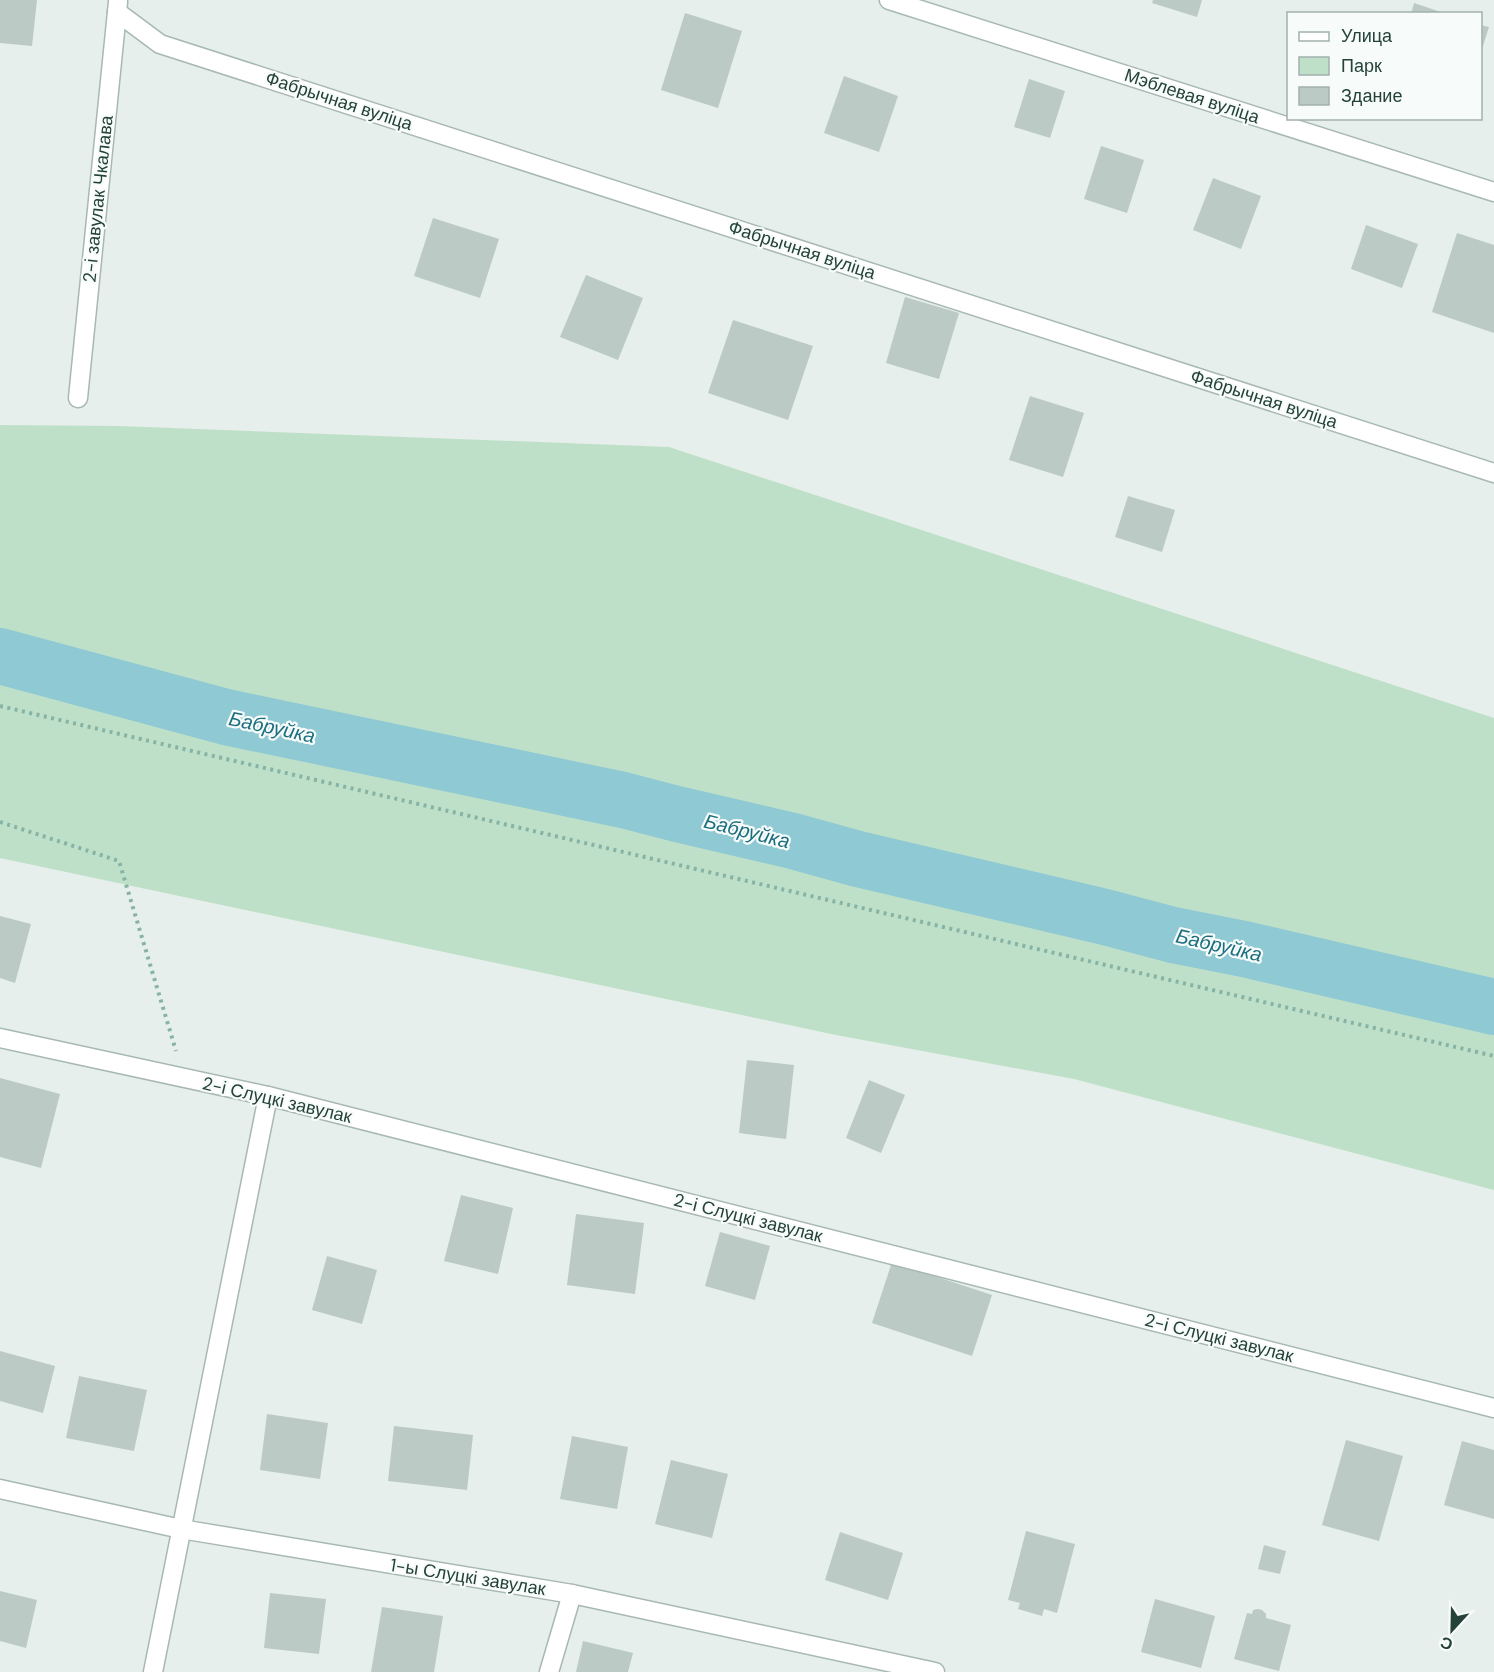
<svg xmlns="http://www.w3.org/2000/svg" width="1494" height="1672" viewBox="0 0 1494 1672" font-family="'DM Sans',sans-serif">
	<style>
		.green { fill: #bfe0c8 }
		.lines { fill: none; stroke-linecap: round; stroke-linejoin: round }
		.river { stroke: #8ec9d4; stroke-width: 56 }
		.building { fill: #bbcac4 }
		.minor-casing { stroke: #a8b8b2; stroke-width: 21 }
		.path { stroke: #86b3a5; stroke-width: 4; stroke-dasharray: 3 4.5; stroke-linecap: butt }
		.minor { stroke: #fff; stroke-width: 18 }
		.labels { text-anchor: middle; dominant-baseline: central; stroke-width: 4.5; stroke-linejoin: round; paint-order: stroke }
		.street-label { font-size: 18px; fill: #24423a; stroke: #f7fbf9 }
		.water-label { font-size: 20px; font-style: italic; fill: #1c6f80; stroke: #f7fbf9 }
	</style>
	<rect width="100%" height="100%" fill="#e6efeb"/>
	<polygon class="green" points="0,425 119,426 669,447 1494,718 1494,1190 1074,1079 836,1035 0,858"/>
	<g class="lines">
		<polyline class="river" points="0,656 226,717 623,800 677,814 793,841 858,859 1105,917 1173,935 1244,949 1494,1007"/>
	</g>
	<g class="building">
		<polygon points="0,0 37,0 32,46 0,43"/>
		<polygon points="1153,0 1202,0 1197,17 1152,3"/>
		<polygon points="1414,3 1444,13 1444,14 1411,14"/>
		<polygon points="685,13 742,31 718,108 661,90"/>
		<polygon points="1480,25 1489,27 1481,52 1480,52"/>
		<polygon points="844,76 898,96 879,152 824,133"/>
		<polygon points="1029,79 1065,91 1050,138 1014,127"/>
		<polygon points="1101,146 1144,160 1127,213 1084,199"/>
		<polygon points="1213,178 1261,196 1241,249 1193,230"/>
		<polygon points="433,218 499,239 480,298 414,276"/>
		<polygon points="1366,225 1418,244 1402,288 1351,269"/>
		<polygon points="1457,233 1494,245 1494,333 1432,312"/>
		<polygon points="586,275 643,298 618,360 560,337"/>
		<polygon points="905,297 959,313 939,379 886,363"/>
		<polygon points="733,320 813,346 788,420 708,393"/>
		<polygon points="1030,396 1084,413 1063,477 1009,460"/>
		<polygon points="1128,496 1175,510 1162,552 1115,537"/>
		<polygon points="0,916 31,924 15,983 0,978"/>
		<polygon points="747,1060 794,1065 786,1139 739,1133"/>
		<polygon points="0,1078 60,1094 41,1168 0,1157"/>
		<polygon points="869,1080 905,1095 881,1153 846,1138"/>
		<polygon points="461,1195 513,1208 498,1274 444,1261"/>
		<polygon points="576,1214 644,1223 635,1294 567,1285"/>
		<polygon points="720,1232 770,1246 755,1300 705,1286"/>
		<polygon points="327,1256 377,1270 362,1324 312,1310"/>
		<polygon points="892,1262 992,1295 972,1356 872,1323"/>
		<polygon points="0,1351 55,1366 43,1413 0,1401"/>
		<polygon points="79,1376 147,1390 134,1451 66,1438"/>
		<polygon points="267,1414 328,1423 320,1479 260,1470"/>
		<polygon points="394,1426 473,1435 467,1490 388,1481"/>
		<polygon points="572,1436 628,1447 617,1509 560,1499"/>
		<polygon points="1346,1440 1403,1456 1379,1541 1322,1525"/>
		<polygon points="1462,1441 1494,1450 1494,1519 1444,1505"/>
		<polygon points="671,1460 728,1474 712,1538 655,1524"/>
		<polygon points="1026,1531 1075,1544 1057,1613 1044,1609 1042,1616 1018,1609 1020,1603 1008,1600"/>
		<polygon points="840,1532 903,1553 888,1600 825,1580"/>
		<polygon points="1264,1545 1286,1551 1280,1574 1258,1569"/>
		<polygon points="0,1591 37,1600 26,1648 0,1641"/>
		<polygon points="270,1593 326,1599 319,1654 264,1648"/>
		<polygon points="1155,1599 1215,1616 1201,1668 1141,1652"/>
		<polygon points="382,1607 443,1616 434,1672 371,1672"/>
		<polygon points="1258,1609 1262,1610 1266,1614 1266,1618 1291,1625 1279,1671 1234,1659 1247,1613 1252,1614 1253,1610"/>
		<polygon points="583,1641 633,1653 628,1672 576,1672"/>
	</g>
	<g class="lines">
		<g class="minor-casing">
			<g id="minor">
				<polyline points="889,0 1494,192"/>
				<polyline points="117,12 160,44 1494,473"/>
				<polyline points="78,398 118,2"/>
				<polyline points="0,1038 268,1096 1494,1408"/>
				<polyline points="0,1489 181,1529 572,1594 935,1672"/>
				<polyline points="153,1672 268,1096"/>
				<polyline points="549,1672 572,1594"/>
			</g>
		</g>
		<g class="path">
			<polyline points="0,706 1494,1056"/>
			<polyline points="0,822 119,861 176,1051"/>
		</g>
		<use href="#minor" class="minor"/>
	</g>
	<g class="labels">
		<g class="street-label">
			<text transform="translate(1192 96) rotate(18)">Мэблевая вуліца</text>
			<text transform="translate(339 101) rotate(18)">Фабрычная вуліца</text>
			<text transform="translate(98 199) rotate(-84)">2-і завулак Чкалава</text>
			<text transform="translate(802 250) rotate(18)">Фабрычная вуліца</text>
			<text transform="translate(1264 399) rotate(18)">Фабрычная вуліца</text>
			<text transform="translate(277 1100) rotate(13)">2-і Слуцкі завулак</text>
			<text transform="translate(748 1218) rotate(14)">2-і Слуцкі завулак</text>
			<text transform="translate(1219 1338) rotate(14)">2-і Слуцкі завулак</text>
			<text transform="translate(468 1577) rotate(9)">1-ы Слуцкі завулак</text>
		</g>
		<g class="water-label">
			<text transform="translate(272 727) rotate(12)">Бабруйка</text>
			<text transform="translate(747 831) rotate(14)">Бабруйка</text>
			<text transform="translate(1219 945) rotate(13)">Бабруйка</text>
		</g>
	</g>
	<rect x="1287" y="12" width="195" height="108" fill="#f7fbf9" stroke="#a3b1ad" stroke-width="1.5"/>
	<rect x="1299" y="32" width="30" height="9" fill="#ffffff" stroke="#a3b1ad" stroke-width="1.5"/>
	<text x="1341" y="42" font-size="18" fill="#24423a">Улица</text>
	<rect x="1299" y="57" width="30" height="18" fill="#bfe0c8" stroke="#a3b1ad" stroke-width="1.5"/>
	<text x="1341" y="72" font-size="18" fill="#24423a">Парк</text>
	<rect x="1299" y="87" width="30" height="18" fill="#bbcac4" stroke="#a3b1ad" stroke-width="1.5"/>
	<text x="1341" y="102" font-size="18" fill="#24423a">Здание</text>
	<g transform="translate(1452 1630) rotate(202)" stroke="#f7fbf9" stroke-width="4.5" paint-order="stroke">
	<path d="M0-4.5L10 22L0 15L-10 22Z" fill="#24423a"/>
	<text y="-9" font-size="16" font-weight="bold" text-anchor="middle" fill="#24423a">С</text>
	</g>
</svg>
